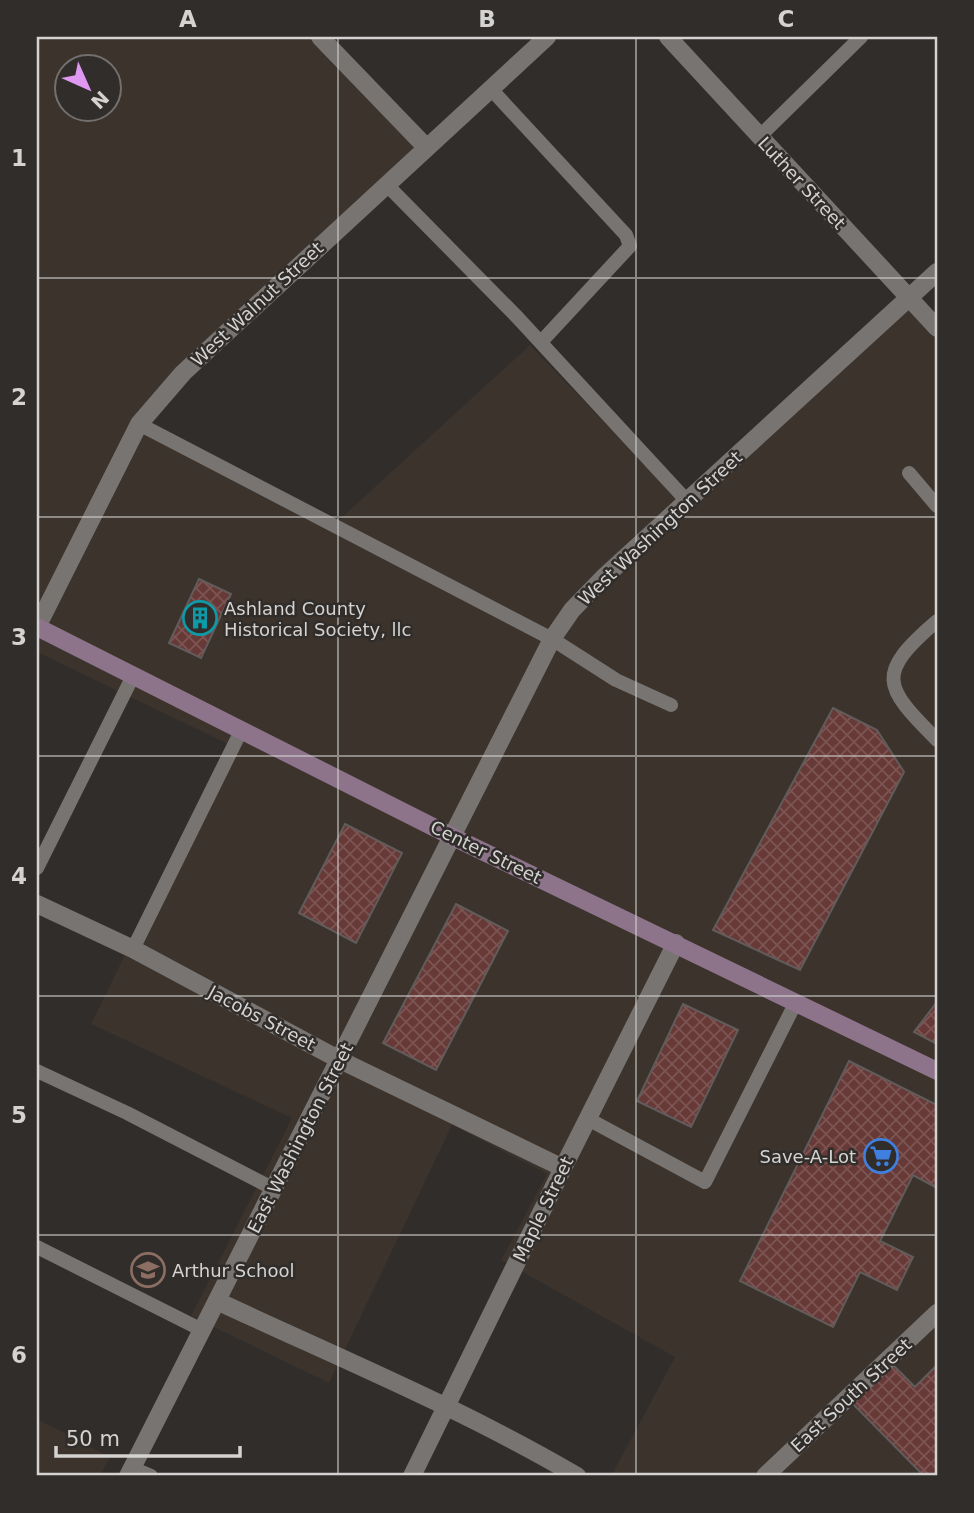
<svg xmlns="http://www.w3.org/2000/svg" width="974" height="1513" viewBox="0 0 974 1513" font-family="'DejaVu Sans',sans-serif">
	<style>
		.built { fill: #3b332c; fill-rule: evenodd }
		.building { fill: url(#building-cross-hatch); stroke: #615c5c; stroke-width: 2 }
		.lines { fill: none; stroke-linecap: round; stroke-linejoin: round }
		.service { stroke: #777471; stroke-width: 14 }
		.minor { stroke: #777471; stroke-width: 18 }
		.secondary { stroke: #8e748b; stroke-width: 18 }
		.grid { fill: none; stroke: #d4d3d1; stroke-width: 2; stroke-opacity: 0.55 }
		.labels { text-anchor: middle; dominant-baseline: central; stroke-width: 5; stroke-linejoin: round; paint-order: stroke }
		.street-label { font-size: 18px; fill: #d4d3d1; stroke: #302d2b }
		.poi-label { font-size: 18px; fill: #d4d3d1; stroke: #302d2b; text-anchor: start }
		.neatline { fill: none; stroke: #d4d3d1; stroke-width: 2.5 }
		.grid-label { font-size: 23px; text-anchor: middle; font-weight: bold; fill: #d4d3d1 }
	</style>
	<defs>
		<pattern id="building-cross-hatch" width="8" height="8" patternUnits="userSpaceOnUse" patternTransform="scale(1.75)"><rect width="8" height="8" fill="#673937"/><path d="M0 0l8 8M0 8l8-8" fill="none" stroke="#7c5553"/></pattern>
	</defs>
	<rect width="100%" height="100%" fill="#302d2b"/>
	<g class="built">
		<path d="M 37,37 L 327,37 L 433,148 L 138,418 L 339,520 L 530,345 L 681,502 L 904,296 L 937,331 L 937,1476 L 611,1476 L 675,1357 L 501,1260 L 547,1174 L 452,1125 L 329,1383 L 191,1316 L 292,1118 L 91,1024 L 228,744 L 37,652 ZM 66,66 L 108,66 L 108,108 L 66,108 Z"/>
		<polygon points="37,1419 110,1457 100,1476 37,1476"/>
	</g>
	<g class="building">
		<polygon points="199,579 231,594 201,658 169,643"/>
		<polygon points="833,708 877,730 904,772 800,970 713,930"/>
		<polygon points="345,824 402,853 356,943 299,913"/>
		<polygon points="456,904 508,931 436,1070 383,1043"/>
		<polygon points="937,1002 937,1044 914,1032"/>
		<polygon points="683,1004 738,1030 691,1127 637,1101"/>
		<polygon points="849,1061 937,1105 937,1188 913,1175 880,1241 913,1257 897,1290 860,1272 833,1327 740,1281"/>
		<polygon points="889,1361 915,1387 937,1365 937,1476 924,1476 849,1400"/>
	</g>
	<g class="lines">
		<g class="service">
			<polyline points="490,88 626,235 630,246 541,342"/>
			<polyline points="760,136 861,37"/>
			<polyline points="386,184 518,318 687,501"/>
			<polyline points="139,424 552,639 616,680 671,705"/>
			<polyline points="909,473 937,506"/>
			<path d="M 937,621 C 875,674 883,686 937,740"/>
			<polyline points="37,868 133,676"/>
			<polyline points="133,949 241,731"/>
			<polyline points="37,1071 127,1113 274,1189"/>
			<polyline points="588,1119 705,1182 796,1002"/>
			<polyline points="37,1247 202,1330"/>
			<polyline points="132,1468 151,1476"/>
		</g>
		<g class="minor">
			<polyline points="320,37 426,147"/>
			<polyline points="668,37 937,328"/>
			<polyline points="37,627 139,424 183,373 547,37"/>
			<polyline points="37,904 133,949 340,1060 563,1168"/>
			<path d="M 217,1301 C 337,1357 463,1409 577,1476"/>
			<polyline points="128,1476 552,639 572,610 603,578 937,272"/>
			<polyline points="412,1476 563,1168 676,943"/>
			<polyline points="765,1476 937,1313"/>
		</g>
		<polyline class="secondary" points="37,627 453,837 937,1071"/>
	</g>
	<path class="grid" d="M 338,37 L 338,1476M 636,37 L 636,1476M 37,278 L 937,278M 37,517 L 937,517M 37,756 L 937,756M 37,996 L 937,996M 37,1235 L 937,1235"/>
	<defs>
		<g id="building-ring" transform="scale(1.75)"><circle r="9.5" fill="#302d2b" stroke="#0f9aa8" stroke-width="1.5"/><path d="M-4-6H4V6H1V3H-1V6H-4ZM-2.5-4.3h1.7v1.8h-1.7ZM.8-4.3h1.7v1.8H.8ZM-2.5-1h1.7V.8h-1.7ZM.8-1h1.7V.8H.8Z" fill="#0f9aa8"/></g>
		<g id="supermarket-ring" transform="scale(1.75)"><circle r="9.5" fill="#302d2b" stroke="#3f7fe0" stroke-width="1.5"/><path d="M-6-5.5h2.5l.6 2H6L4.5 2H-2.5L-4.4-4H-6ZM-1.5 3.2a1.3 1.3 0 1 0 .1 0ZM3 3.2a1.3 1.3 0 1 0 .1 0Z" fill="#3f7fe0"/></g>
		<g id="school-ring" transform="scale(1.75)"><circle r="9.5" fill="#302d2b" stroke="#8d6e63" stroke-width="1.5"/><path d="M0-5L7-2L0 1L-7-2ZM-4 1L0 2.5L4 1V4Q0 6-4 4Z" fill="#8d6e63"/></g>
	</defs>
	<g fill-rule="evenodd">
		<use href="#building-ring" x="200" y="618"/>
		<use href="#supermarket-ring" x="881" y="1156"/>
		<use href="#school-ring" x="148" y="1270"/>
	</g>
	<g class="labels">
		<g class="street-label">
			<text transform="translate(802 183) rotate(47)">Luther Street</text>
			<text transform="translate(257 304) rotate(-43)">West Walnut Street</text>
			<text transform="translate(660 528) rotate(-43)">West Washington Street</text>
			<text transform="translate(486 852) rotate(26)">Center Street</text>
			<text transform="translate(262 1018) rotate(28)">Jacobs Street</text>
			<text transform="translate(300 1138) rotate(-63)">East Washington Street</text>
			<text transform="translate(543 1209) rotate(-64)">Maple Street</text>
			<text transform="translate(851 1395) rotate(-43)">East South Street</text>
		</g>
		<g class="poi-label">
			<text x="224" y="608">Ashland County<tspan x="224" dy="21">Historical Society, llc</tspan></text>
			<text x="856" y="1156" text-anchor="end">Save-A-Lot</text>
			<text x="172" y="1270">Arthur School</text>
		</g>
	</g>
	<rect width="974" height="1513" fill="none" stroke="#302d2b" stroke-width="77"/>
	<g transform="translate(88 88) rotate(135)"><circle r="33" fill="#302d2b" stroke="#726f6d" stroke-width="2"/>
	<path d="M0-5L12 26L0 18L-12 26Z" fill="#de98f2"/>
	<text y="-10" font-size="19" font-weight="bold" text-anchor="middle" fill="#d4d3d1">N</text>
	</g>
	<path d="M56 1446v10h184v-10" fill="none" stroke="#d4d3d1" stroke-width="3.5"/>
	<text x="66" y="1446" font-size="21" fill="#d4d3d1" stroke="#302d2b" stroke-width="5" paint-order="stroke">50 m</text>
	<rect x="38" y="38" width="898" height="1436" class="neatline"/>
	<g class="grid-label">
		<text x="188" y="27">A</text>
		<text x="487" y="27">B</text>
		<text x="786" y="27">C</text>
		<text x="19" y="166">1</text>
		<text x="19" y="405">2</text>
		<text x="19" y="645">3</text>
		<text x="19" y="884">4</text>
		<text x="19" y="1123">5</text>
		<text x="19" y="1363">6</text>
	</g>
</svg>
